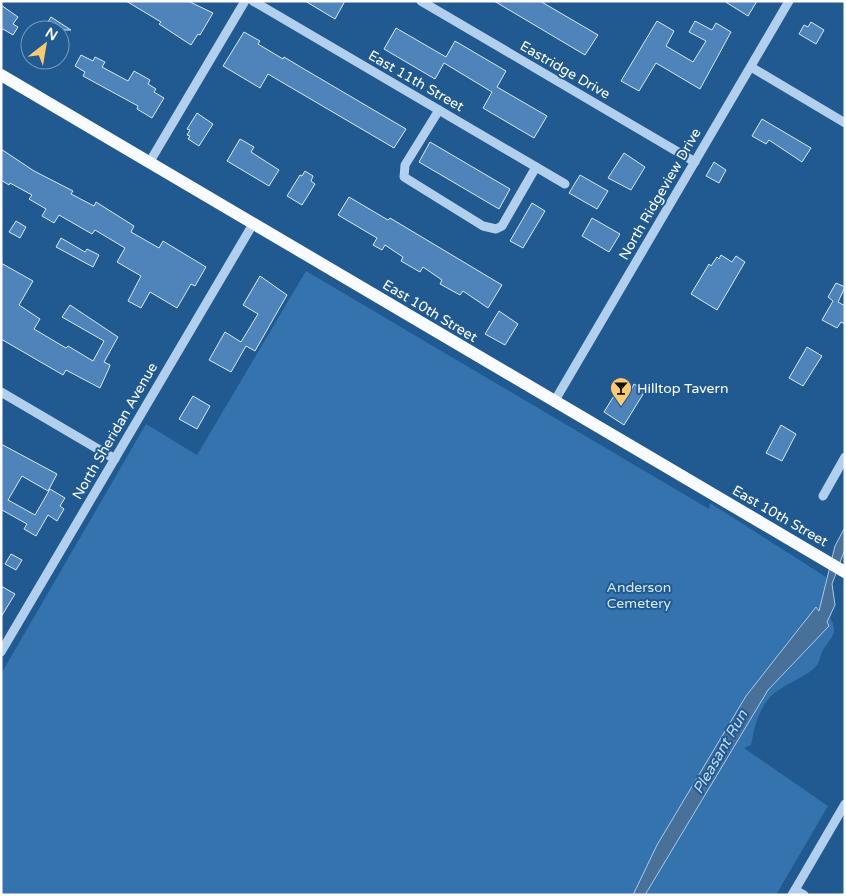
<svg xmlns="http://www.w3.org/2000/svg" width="846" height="896" viewBox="0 0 846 896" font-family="'Varela Round',sans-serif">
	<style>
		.green { fill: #3473ae }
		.water { fill: #497098; stroke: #a5ccee }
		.building { fill: #4e84b9; stroke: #d7e9f9 }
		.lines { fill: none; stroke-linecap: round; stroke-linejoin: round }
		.minor { stroke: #b2d0ed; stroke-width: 9 }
		.major { stroke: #f8fbff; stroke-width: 12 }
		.labels { text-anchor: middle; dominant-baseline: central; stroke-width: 4; stroke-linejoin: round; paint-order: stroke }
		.street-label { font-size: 14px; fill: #fff; stroke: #215991 }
		.poi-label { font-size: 14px; fill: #fff; stroke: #215991; text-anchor: start }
		.park-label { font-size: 14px; fill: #d7e9f9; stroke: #215991 }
		.water-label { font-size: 15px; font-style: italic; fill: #bedaf4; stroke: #215991 }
	</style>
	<rect width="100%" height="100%" fill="#215991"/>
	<path class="green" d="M 306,271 L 709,509 L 710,503 L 826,577 L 825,593 L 818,615 L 746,696 L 725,735 L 742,719 L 826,624 L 829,616 C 840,634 831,636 823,650 C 820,655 820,661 817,665 C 809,677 778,685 767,701 C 757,714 754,730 751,745 L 744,748 L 828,806 L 776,895 L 1,895 L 1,674 L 146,424 L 197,455 Z"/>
	<polygon class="water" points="845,527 845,549 832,584 835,605 827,622 829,626 768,690 645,895 633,895 657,845 746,696 816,607 819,611 835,546"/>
	<g class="building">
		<polygon points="126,1 188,1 213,13 200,35 198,34 191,45 159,24 161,22"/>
		<polygon points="305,1 345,1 335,19"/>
		<polygon points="494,1 540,1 598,35 585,55"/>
		<polygon points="724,1 757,1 748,16"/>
		<polygon points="1,5 18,17 13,24 18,27 13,35 3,29 1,31"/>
		<polygon points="51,17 71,30 43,30"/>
		<polygon points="657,21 674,31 666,46 693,62 706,41 689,32 695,21 712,30 716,23 731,32 700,89 656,63 639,91 621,81"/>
		<polygon points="811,22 824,30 816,44 799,34 804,25 808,27"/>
		<polygon points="396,28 446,57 455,41 506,71 497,87 547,116 534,138 483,108 492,92 444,63 435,79 384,49"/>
		<polygon points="244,32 260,41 258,44 283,59 284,57 304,69 406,129 394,148 268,74 260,88 223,66"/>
		<polygon points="81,55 93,61 95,57 105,62 102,67 128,81 134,71 150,80 148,84 156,89 154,92 164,98 152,118 137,109 138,106 83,76 85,72 75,66"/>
		<polygon points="197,113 213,124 199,146 188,139 190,136 187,135 190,130 187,129"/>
		<polygon points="762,119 811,148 802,162 769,140 766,144 752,136"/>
		<polygon points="240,139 254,147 251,152 279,170 269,186 227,161"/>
		<polygon points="430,142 510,189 499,209 419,162"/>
		<polygon points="1,149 34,171 73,191 71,194 94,206 96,202 134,226 131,232 159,248 163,241 206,267 195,286 191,284 177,308 150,292 141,308 128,301 141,276 117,262 125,248 95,230 92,234 59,215 54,223 42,216 46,209 29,199 32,195 10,183 9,185 1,180"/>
		<polygon points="624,153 645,167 631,190 608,178"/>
		<polygon points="714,162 726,170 719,183 706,176"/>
		<polygon points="305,171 313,176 311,181 315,184 302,205 287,196 300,175 302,176"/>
		<polygon points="580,175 608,191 597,209 569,193"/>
		<polygon points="349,197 388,220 390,218 502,285 488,308 463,291 460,295 440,284 442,280 423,267 420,272 401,261 403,257 385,245 382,250 373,245 377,238 338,215"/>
		<polygon points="532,203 545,211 523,248 510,241"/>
		<polygon points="592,218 620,234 609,252 582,236"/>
		<polygon points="16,221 26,227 20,238 9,232"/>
		<polygon points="61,238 85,252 87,249 99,255 93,267 56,247"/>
		<polygon points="721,255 732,262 736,256 745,262 717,310 691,294 709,264 711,266 717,257 719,259"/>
		<polygon points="1,263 33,281 19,305 40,319 34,329 66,348 68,346 93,361 104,341 62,317 70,305 118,337 104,362 110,365 109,368 100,388 66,370 63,375 1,339"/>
		<polygon points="260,276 287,295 255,351 246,346 231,372 209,360 225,332 241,342 258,314 243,305"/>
		<polygon points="836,283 845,287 838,302 845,306 845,324 841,322 837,328 822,320 833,301 828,297"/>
		<polygon points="499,311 518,324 505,345 485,334"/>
		<polygon points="807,347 822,356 803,386 789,378"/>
		<polygon points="634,384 645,391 624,425 604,412 620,386 630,392"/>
		<polygon points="193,396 210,406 197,429 179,419"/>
		<polygon points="781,425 796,434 782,461 766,453"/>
		<polygon points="1,444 57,474 48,491 22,476 8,500 35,515 50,489 65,498 60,506 64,509 57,521 48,515 36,536 24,529 27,524 2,510 1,511"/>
		<polygon points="11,554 22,560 16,570 5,564"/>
		<polygon points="1,586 15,594 1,617"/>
	</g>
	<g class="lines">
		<g class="minor">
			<polyline points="253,1 565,184"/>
			<polyline points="421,1 695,162"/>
			<polyline points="751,67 845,123"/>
			<polyline points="439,110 405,165 404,177 483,226 496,229 502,226 536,167"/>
			<polyline points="149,163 245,1"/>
			<polyline points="1,392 115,459"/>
			<polyline points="554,402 789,1"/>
			<polyline points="823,496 845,457"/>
			<polyline points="1,652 253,224"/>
			<polyline points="795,890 804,895"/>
			<polyline points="792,895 845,804"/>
		</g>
		<polyline class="major" points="1,75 845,572"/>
	</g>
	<defs>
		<g id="bar-pin" transform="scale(1.125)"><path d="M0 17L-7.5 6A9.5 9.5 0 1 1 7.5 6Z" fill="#faca73" stroke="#215991"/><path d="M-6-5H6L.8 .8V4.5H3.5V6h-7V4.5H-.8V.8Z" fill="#111"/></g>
	</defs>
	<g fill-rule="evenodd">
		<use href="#bar-pin" x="621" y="388"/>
	</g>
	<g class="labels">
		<g class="street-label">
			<text transform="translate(565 70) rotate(30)">Eastridge Drive</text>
			<text transform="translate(416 81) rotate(30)">East 11th Street</text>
			<text transform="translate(660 194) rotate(-60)">North Ridgeview Drive</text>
			<text transform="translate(430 311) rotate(31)">East 10th Street</text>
			<text transform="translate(115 431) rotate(-60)">North Sheridan Avenue</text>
			<text transform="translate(780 516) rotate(30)">East 10th Street</text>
		</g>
		<g class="poi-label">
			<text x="637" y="388">Hilltop Tavern</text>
		</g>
		<g class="park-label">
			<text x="639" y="587">Anderson<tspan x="639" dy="16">Cemetery</tspan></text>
		</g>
		<g class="water-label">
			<text transform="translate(720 752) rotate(-60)">Pleasant Run</text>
		</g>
	</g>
	<rect width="846" height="896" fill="none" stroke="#ffffff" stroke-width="5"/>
	<g transform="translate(45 45) rotate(31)"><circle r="24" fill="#215991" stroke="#7a9bbd"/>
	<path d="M0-4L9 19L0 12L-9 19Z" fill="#faca73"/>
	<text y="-8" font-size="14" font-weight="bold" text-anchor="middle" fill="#ffffff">N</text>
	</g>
</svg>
